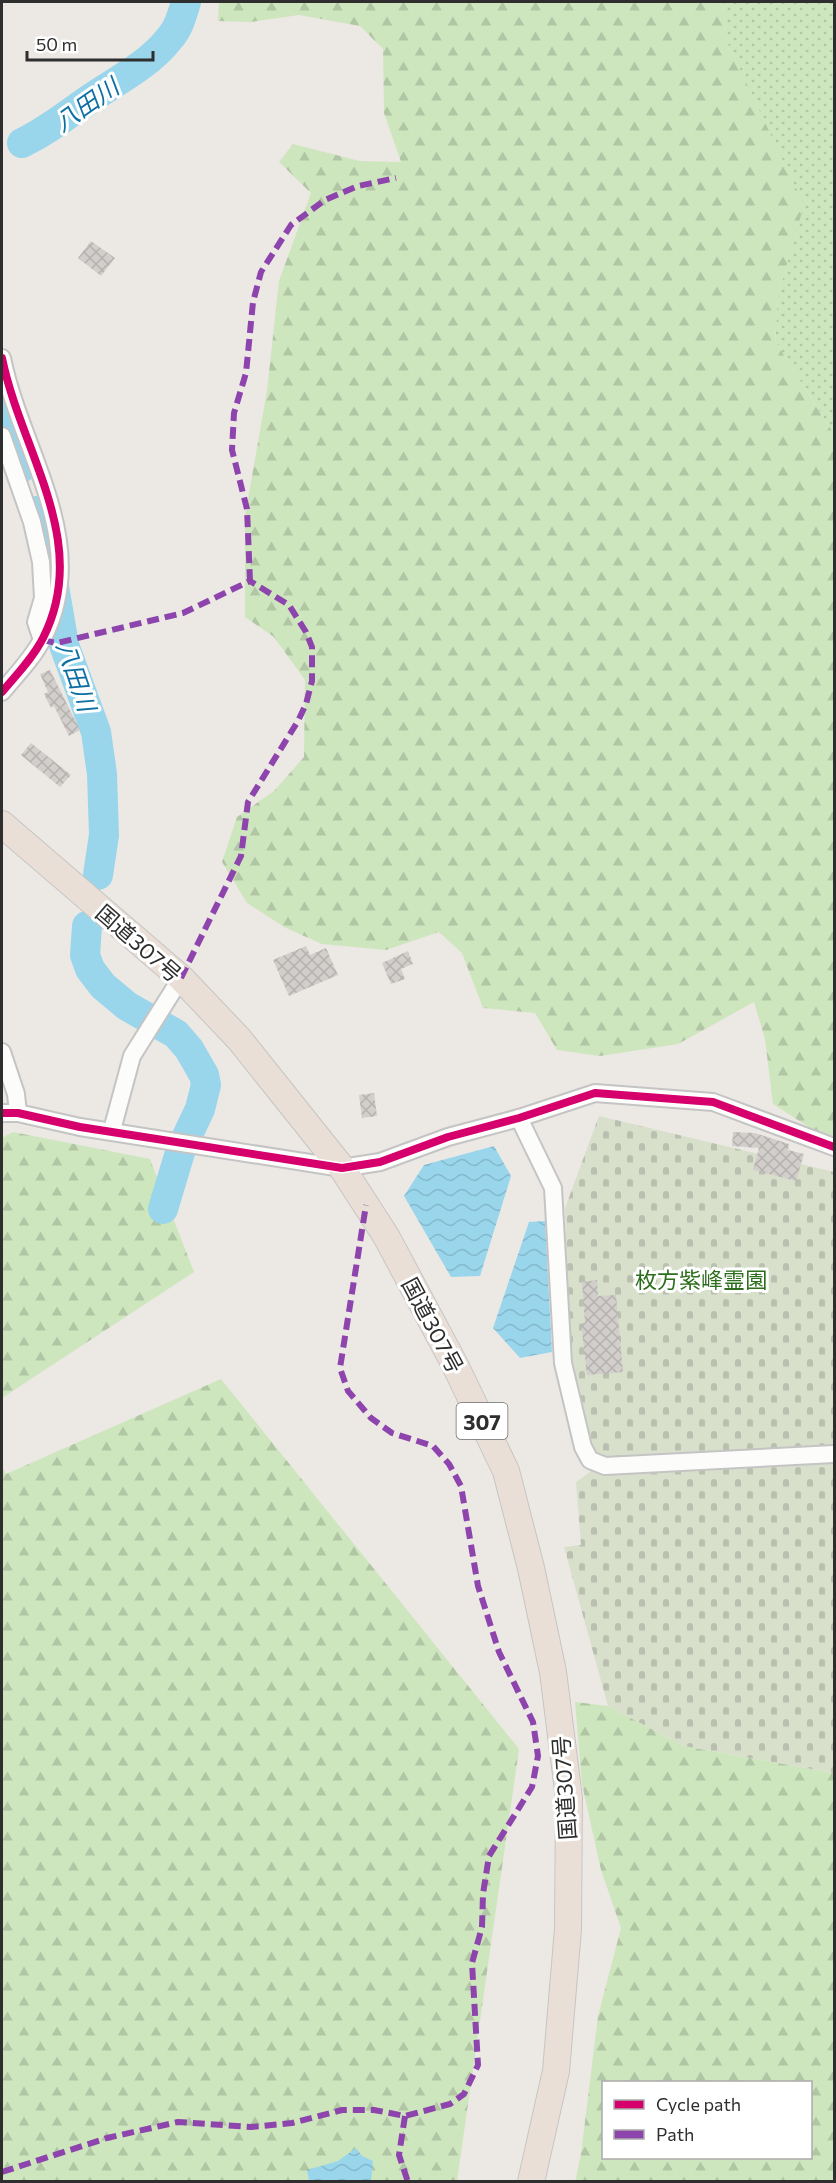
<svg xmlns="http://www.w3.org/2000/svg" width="836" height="2183" viewBox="0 0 836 2183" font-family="Commissioner,'Noto Sans JP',sans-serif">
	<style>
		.grass { fill: url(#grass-dots) }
		.forest { fill: url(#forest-firs); fill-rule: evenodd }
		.cemetery { fill: url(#cemetery-stones) }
		.water { fill: url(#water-waves) }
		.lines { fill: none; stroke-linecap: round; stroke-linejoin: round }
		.river { stroke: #99d6ec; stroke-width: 30 }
		.building { fill: url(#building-cross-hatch) }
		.minor-casing { stroke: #c5c4c5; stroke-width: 20 }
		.highway-casing { stroke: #c6c5c4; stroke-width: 28 }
		.minor { stroke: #fcfcfb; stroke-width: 16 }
		.highway { stroke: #eadfd6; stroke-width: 26 }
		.quiet { stroke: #8e44ad; stroke-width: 6; stroke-dasharray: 12 6; stroke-linecap: butt }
		.cycleway-casing { stroke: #fff; stroke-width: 11 }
		.cycleway { stroke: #d6006c; stroke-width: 8 }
		.labels { text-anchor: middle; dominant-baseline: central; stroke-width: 6; stroke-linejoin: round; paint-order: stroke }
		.shield { fill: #fff; stroke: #6d6d6d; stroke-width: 1.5 }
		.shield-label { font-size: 21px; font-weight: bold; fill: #2e2e2e }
		.street-label { font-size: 22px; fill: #2e2e2e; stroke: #fff }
		.park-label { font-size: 22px; fill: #2c6e1b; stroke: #fff }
		.water-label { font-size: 24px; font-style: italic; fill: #0d6fa3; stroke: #fff }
	</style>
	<defs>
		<pattern id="grass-dots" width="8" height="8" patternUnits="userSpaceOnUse" patternTransform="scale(1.5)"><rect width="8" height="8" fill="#cee6be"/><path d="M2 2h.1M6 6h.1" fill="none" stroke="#b1c6a4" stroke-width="1.8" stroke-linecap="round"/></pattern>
		<pattern id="forest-firs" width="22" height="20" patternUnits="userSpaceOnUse" patternTransform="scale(1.5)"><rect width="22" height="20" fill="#cee6be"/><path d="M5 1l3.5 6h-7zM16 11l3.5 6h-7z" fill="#b1c6a4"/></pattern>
		<pattern id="cemetery-stones" width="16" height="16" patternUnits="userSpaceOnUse" patternTransform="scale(1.5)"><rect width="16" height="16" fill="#d8e0cc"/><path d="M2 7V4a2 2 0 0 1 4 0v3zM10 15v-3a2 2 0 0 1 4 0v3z" fill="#bac0b0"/></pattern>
		<pattern id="water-waves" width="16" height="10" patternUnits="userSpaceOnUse" patternTransform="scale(1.5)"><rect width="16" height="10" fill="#99d6ec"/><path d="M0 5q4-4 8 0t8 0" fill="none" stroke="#84b8cb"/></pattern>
		<pattern id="building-cross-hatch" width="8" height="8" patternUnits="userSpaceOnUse" patternTransform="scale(1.5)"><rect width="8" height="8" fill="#d1cecb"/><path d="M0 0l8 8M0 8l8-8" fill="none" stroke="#b4b1af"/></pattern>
	</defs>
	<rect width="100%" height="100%" fill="#ece8e4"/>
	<polygon class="grass" points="723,2 834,2 834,434 775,341 778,296 803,205 727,42"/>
	<g class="forest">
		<polygon points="219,2 723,2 727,42 804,205 778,296 775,341 834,434 834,1136 812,1129 773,1104 765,1039 754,1002 678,1044 600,1056 557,1050 535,1013 483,1008 462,953 439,932 386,950 322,944 286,928 247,903 222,862 237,817 274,791 304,757 305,680 274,637 245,617 245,516 267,391 279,281 311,193 279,162 293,144 360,161 401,162 384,113 383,49 360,26 299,15 251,22 218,21"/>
		<polygon points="13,1132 150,1159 194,1272 2,1398 2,1138"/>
		<polygon points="221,1379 519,1749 457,2181 2,2181 2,1467 6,1474"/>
		<path d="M 575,1702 L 608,1706 L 684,1746 L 834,1773 L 834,2181 L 575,2182 L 581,2154 L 598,2016 L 621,1928 L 601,1870 L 582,1784 ZM 604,2082 L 810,2082 L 810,2158 L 604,2158 Z"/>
	</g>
	<polygon class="cemetery" points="599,1116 834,1172 834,1773 684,1746 608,1706 564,1547 581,1545 576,1482 590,1472 591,1448 569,1348 565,1208"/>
	<g class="water">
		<polygon points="494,1146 511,1176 480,1276 451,1277 404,1196 424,1165"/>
		<polygon points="545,1221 552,1352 520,1358 493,1328 529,1222"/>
		<polygon points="356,2148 362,2156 373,2161 371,2181 309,2181 307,2170 338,2161"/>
	</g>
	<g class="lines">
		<g class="river">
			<path d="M 22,143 C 45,132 63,118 84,103 C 112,83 147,67 169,39 C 179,28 182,15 186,2"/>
			<polyline points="2,412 21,468"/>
			<polyline points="35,511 49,557 64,645 96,732 102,774 104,835 98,875"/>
			<polyline points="87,926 85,955 90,969 103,986 127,1006 176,1034 189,1049 204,1075 206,1085 200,1109 181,1149 163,1209"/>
		</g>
	</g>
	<g class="building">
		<polygon points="91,241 115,258 101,276 78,258"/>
		<polygon points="50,670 80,730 69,736 54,706 51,708 44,694 48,692 40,674"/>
		<polygon points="31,743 71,775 60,787 21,755"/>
		<polygon points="306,946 310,955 326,948 338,975 289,996 273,960"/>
		<polygon points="408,951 413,964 401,969 405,979 391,984 382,963"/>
		<polygon points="374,1093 377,1116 362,1118 359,1095"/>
		<polygon points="733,1132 755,1133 789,1144 788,1150 804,1154 796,1181 753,1170 759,1148 732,1146"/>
		<polygon points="597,1280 598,1296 616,1295 623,1372 587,1375 581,1323 585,1323 582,1282"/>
	</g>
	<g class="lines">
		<g class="minor-casing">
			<g id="minor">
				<path d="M 2,358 C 21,452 92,542 43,638 C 33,658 16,675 2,692"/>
				<polyline points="2,436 32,522 41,562 43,598 36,622 42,640"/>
				<polyline points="2,1052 16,1094 18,1113"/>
				<polyline points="2,1113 18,1113 80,1127 342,1168 380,1162 448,1137 519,1118 595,1093 713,1102 834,1147"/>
				<polyline points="519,1118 553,1188 563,1363 583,1447 590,1460 605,1466 834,1454"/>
				<polyline points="112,1130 132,1056 181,978"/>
			</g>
		</g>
		<g class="highway-casing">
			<polyline id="highway" points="2,824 181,978 239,1039 342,1168 386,1236 455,1365 506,1471 531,1568 553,1672 569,1798 568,1929 556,2071 531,2182"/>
		</g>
		<use href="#minor" class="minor"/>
		<use href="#highway" class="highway"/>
		<g class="quiet">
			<polyline points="250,581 247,509 232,450 234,413 246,373 253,302 261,272 291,225 325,200 358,186 396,178"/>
			<polyline points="42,640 57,643 183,613 250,581"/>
			<polyline points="181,978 241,856 248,802 298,721 306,704 312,681 312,647 306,632 289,605 250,581"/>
			<polyline points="405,2116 399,2155 408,2182"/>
			<polyline points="2,2172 107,2138 178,2122 251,2127 292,2123 342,2110 374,2110 405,2116 450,2104 464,2094 478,2065 472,1963 482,1927 483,1894 489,1856 532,1787 538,1756 533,1722 499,1652 478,1586 461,1486 449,1464 433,1446 392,1433 371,1418 348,1391 340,1368 366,1205"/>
		</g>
		<g class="cycleway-casing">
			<g id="cycleway">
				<path d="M 2,358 C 21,452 92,542 43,638 C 33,658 16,675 2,692"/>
				<polyline points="2,1113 18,1113 80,1127 342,1168 380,1162 448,1137 519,1118 595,1093 713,1102 834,1147"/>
			</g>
		</g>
		<use href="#cycleway" class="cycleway"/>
	</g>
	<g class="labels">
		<rect class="shield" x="456.5" y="1403" width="51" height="36" rx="4.5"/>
		<g class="shield-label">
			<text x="482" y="1421">307</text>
		</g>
		<g class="street-label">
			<text transform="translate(139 943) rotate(41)">国道307号</text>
			<text transform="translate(433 1325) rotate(62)">国道307号</text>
			<text transform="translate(564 1788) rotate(-94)">国道307号</text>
		</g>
		<g class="park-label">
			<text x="701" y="1279">枚方紫峰霊園</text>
		</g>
		<g class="water-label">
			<text transform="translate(86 104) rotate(-35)">八田川</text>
			<text transform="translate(77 676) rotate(71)">八田川</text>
		</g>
	</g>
	<rect width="836" height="2183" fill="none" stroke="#2e2e2e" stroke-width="6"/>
	<rect x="602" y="2081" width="210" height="78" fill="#ffffff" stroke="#ababab" stroke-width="1.5"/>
	<rect x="614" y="2100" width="30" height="9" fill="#d6006c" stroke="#ababab" stroke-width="1.5"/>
	<text x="656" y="2111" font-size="18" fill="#2e2e2e">Cycle path</text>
	<rect x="614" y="2130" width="30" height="9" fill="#8e44ad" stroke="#ababab" stroke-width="1.5"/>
	<text x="656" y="2141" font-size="18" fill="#2e2e2e">Path</text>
	<path d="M27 51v9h126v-9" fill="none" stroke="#2e2e2e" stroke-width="3"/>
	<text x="36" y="51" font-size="18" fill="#2e2e2e" stroke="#ffffff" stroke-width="4.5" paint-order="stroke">50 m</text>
</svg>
